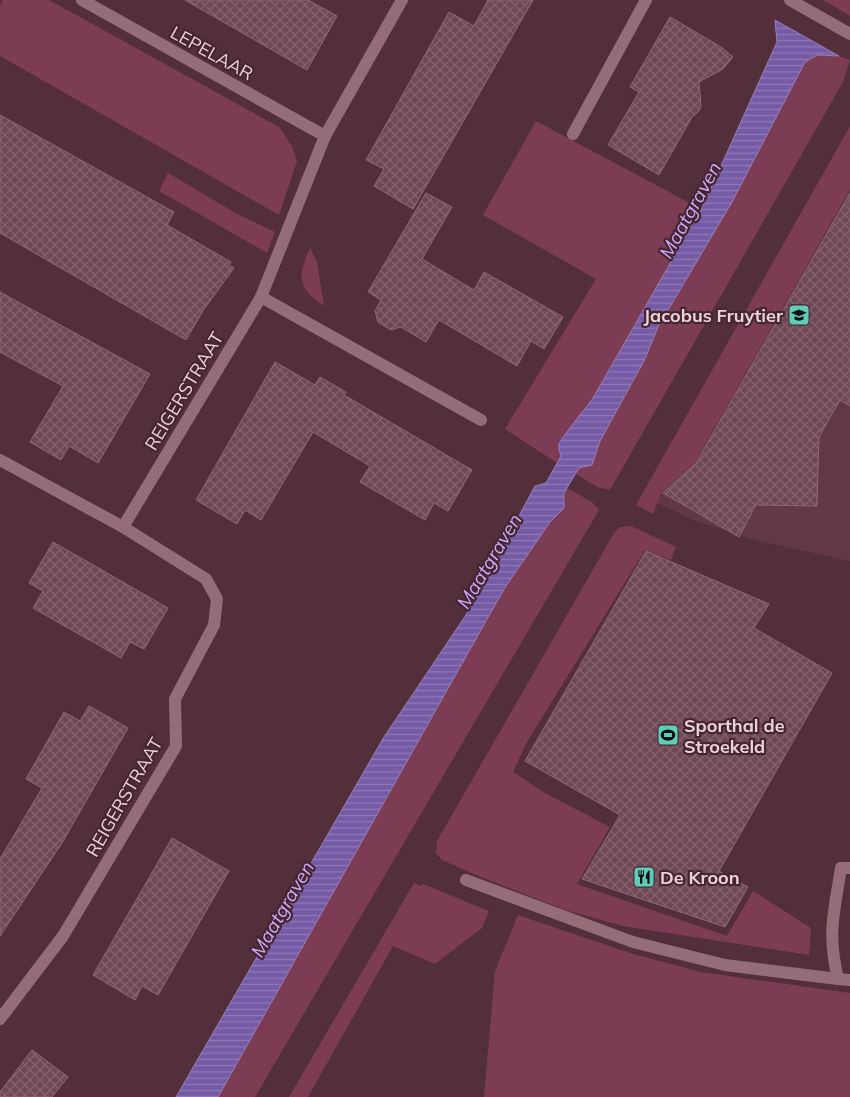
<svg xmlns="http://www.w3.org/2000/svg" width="850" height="1097" viewBox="0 0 850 1097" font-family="Mulish,sans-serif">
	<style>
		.built { fill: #623746 }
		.grass { fill: #7c3c53 }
		.water { fill: url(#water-rules); stroke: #987fb5 }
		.building { fill: url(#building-cross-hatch); stroke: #906774 }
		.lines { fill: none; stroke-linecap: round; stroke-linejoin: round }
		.minor { stroke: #956d79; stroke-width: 12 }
		.labels { text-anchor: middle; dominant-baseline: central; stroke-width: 4.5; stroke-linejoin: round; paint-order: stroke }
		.street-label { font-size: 18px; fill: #e9d2d9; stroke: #472531 }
		.poi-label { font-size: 18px; font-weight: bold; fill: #e9d2d9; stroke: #472531; text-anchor: start }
		.water-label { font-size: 19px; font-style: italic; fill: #c8adff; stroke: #472531 }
	</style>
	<defs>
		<pattern id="water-rules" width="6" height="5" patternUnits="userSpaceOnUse" patternTransform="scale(1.25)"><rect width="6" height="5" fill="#755ba5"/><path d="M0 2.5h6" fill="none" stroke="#8f79b5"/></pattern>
		<pattern id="building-cross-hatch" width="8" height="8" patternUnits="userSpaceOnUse" patternTransform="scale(1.25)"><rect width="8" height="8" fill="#6e4855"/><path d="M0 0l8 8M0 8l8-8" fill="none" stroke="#83626d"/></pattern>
	</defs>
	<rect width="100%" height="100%" fill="#522f3b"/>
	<polygon class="built" points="850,132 850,561 758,541 693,520 645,497"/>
	<g class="grass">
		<polygon points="3,0 49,0 279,127 292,146 297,161 279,215 0,56 0,5"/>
		<polygon points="823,0 850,0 850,16"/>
		<polygon points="817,55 839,56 850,60 843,82 610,490 597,487 576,474 579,468 592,464 600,441 644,361 658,327 732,202 805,62"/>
		<polygon points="536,121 701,209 697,219 684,233 672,260 593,398 558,446 561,456 557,463 505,429 596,279 483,215"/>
		<polygon points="850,126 850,189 695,462 661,493 653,514 636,505"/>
		<polygon points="168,173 239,215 275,232 267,253 159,191"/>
		<path d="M 310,248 L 317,262 L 324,306 C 296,288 298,276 310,248 Z"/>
		<polygon points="567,488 592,502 599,510 255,1097 218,1097 504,589 550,522 564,508 564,493"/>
		<polygon points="631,526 676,547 671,560 645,550 527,742 513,772 545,793 610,827 577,884 727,936 753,891 811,928 809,955 623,926 565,910 481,877 442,860 436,853 437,841 614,533 620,527"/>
		<polygon points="414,883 421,886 423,884 489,911 482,928 435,964 393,946 308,1097 289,1097"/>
		<polygon points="518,915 630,953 701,972 850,993 850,1097 484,1097 495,971"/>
	</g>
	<path class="water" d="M 775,20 L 839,56 L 817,55 L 805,62 L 732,202 L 658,327 L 644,361 L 600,441 L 592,465 L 579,468 L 564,493 L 564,508 L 550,522 L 504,589 L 218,1097 L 176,1097 L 384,737 L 466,615 L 535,486 L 546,483 L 561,456 C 560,453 558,448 559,444 C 559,441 588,405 593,398 L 672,260 L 684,233 L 697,219 L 777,42 Z"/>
	<g class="building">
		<polygon points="185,0 308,0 337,16 307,70"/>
		<polygon points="488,0 533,0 413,209 374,186 384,169 366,160 449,12 474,26"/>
		<polygon points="670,17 721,47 733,57 723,69 699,82 701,106 699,111 692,117 659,175 608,145 639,92 630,87"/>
		<polygon points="0,115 174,212 167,225 231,262 229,265 234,268 204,309 186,340 0,233"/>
		<polygon points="426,193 452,207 422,259 474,290 484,272 563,317 544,349 531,341 517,366 439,320 426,342 401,327 391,330 378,322 375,311 381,300 368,292"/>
		<polygon points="850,193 850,406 840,400 819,437 817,506 756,505 739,537 663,493 696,463"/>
		<polygon points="0,292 150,374 98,463 69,446 61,460 30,442 63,386 0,352"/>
		<polygon points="275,362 315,385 320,377 346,392 344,395 472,470 448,511 434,503 425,520 360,482 370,466 313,432 261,520 245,510 237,524 196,500"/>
		<polygon points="53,542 168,608 144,649 130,642 121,658 33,608 43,591 29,583"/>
		<polygon points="646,551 769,604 754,628 832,673 719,871 748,887 725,927 582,879 620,815 525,761"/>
		<polygon points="89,706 128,728 62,843 0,936 0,859 42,788 26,779 64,712 80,721"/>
		<polygon points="172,838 229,871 158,995 142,986 135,1000 93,975"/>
		<polygon points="32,1050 68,1077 52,1097 0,1097 0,1092"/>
	</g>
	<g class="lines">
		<g class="minor">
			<polyline points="82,0 325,136"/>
			<polyline points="790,0 850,34"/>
			<polyline points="573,134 646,0"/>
			<polyline points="261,297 481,420"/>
			<polyline points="0,460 123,527"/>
			<path d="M 850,868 L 841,868 C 834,913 827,933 838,979 L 850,980"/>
			<polyline points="466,880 633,942 725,965 838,979"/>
			<polyline points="0,1019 63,936 176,746 175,699 214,625 217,599 206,579 123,527 261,297 325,136 402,0"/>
		</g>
	</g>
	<defs>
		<g id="university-square" transform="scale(1.125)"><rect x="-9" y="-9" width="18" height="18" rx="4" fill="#5eceb8" stroke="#472531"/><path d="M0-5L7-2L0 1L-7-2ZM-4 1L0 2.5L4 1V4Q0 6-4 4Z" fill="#111"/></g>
		<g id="stadium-square" transform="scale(1.125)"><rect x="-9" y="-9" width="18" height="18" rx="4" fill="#5eceb8" stroke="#472531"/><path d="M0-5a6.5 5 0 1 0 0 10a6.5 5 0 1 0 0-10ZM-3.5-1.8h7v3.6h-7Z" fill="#111"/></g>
		<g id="restaurant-square" transform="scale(1.125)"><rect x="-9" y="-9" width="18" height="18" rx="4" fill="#5eceb8" stroke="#472531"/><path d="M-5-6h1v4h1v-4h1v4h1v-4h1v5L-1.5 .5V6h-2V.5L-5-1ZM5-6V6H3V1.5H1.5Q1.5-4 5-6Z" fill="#111"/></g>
	</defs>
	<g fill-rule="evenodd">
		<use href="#university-square" x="799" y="315"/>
		<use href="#stadium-square" x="668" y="735"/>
		<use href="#restaurant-square" x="644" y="877"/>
	</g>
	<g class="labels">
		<g class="street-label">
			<text transform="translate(212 53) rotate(29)">LEPELAAR</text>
			<text transform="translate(184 391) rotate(-59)">REIGERSTRAAT</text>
			<text transform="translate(124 797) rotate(-60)">REIGERSTRAAT</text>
		</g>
		<g class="poi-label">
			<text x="783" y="315" text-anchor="end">Jacobus Fruytier</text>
			<text x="684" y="725">Sporthal de<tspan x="684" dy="21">Stroekeld</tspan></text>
			<text x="660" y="877">De Kroon</text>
		</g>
		<g class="water-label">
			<text transform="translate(690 210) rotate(-61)">Maatgraven</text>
			<text transform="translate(489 561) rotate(-59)">Maatgraven</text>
			<text transform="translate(282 909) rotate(-60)">Maatgraven</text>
		</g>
	</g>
</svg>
